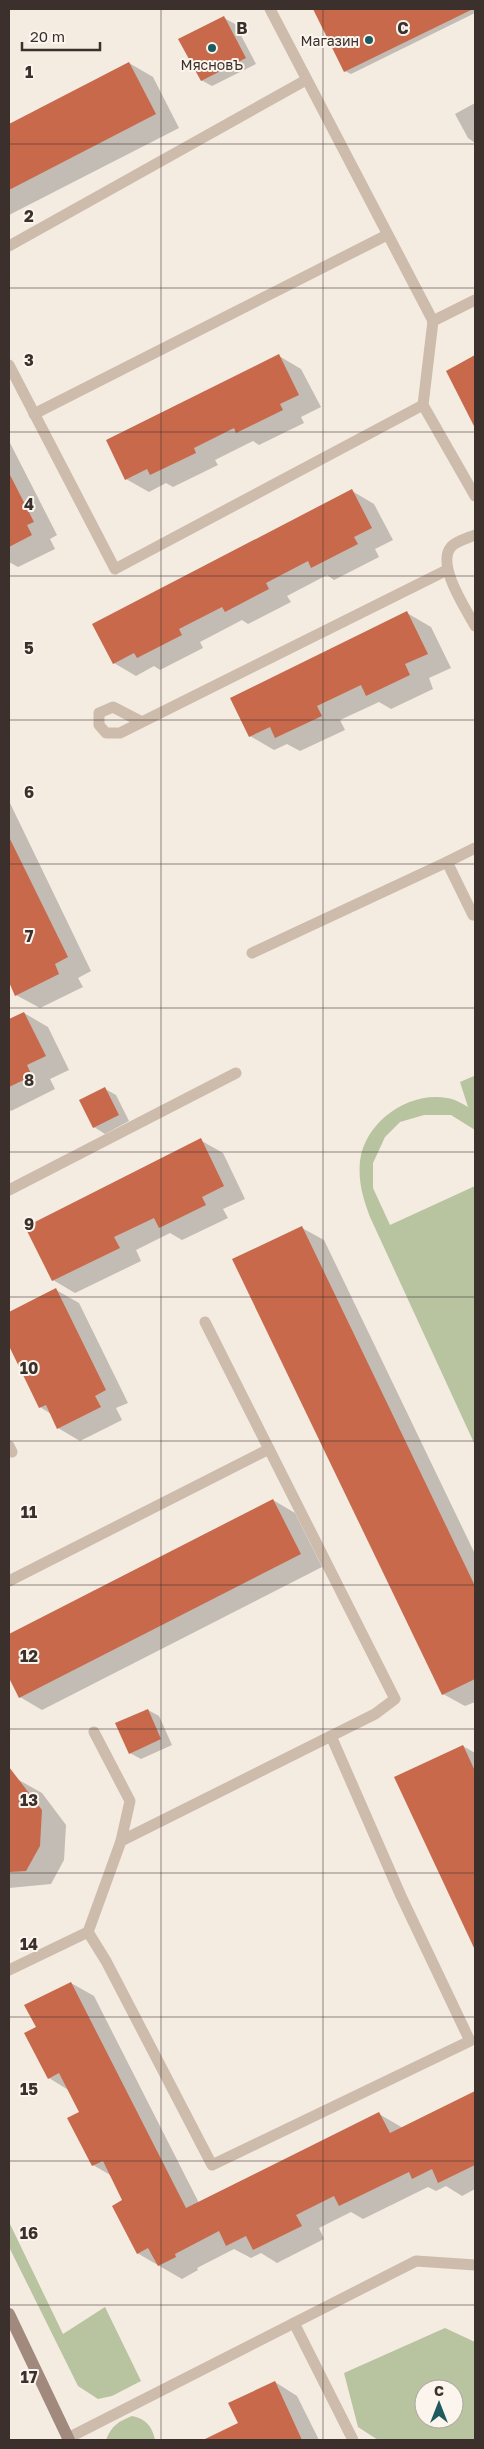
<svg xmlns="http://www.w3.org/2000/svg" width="484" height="2449" viewBox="0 0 484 2449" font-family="'Golos Text',sans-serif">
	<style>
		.green { fill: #b8c4a0; fill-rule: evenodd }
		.shadow { fill: #0003 }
		.building { fill: #c8694b }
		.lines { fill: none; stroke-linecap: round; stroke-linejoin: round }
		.lane { stroke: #cdbbac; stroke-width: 11 }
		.secondary { stroke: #a18a7d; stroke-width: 12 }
		.grid { fill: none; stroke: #3b302b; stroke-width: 1; stroke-opacity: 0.55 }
		.poi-dot { fill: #1f5a5e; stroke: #fbf5ee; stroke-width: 2 }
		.labels { text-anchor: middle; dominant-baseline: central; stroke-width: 4; stroke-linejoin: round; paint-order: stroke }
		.poi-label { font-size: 14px; fill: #3b302b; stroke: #fbf5ee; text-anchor: end }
		.grid-label { font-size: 16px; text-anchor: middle; font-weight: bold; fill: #3b302b; stroke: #fbf5ee; stroke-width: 4; stroke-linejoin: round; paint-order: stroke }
	</style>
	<rect width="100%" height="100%" fill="#f4ebe1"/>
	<g class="green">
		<path d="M 474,1076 L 475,1130 L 451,1115 L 424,1115 L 400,1122 L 385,1137 L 373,1163 L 373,1188 L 390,1225 L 475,1186 L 475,1445 L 370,1217 C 363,1198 358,1182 360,1161 C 365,1122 408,1091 447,1098 C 455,1099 461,1103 468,1107 L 460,1082 Z"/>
		<polygon points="9,2222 63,2334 105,2307 141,2381 112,2396 98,2399 78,2386 9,2247"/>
		<path d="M 445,2328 L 475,2342 L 475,2440 L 378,2440 L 358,2427 L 344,2373 ZM 424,2389 L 454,2389 L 454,2419 L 424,2419 Z"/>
		<path d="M 132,2416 C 146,2419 152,2426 155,2440 L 106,2440 C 111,2426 119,2421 132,2416 Z"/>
	</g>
	<g class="shadow">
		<polygon points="314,9 475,9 475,13 351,74 345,71"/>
		<polygon points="224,18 235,24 256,64 212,86 201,80"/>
		<polygon points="129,63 153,77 179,128 9,215 9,125"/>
		<polygon points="475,103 475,143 468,138 455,114"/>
		<polygon points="279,356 301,369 321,407 301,417 304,423 259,445 253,441 215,460 218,465 173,487 166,483 149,492 126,479"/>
		<polygon points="475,357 475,418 470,415 447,371"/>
		<polygon points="9,441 57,535 50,539 55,549 18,567 9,562"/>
		<polygon points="352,491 374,504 393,540 375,549 379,557 334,580 327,575 287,596 291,602 248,624 242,620 200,642 203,648 160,670 154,666 136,676 114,663"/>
		<polygon points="407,613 431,627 451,668 429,678 433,689 391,709 379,702 340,720 345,730 300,751 287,744 274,750 250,736"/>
		<polygon points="9,801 91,971 78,978 83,987 40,1008 16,995 9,980"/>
		<polygon points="24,1013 48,1027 69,1070 50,1079 55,1089 11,1111 9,1109 9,1021"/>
		<polygon points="105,1089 116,1095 129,1121 105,1134 94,1127"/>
		<polygon points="200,1140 223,1153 245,1199 223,1209 228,1218 182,1240 170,1233 136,1250 141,1261 75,1293 53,1280"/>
		<polygon points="302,1228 324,1240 475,1554 475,1702 465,1706 443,1694"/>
		<polygon points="56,1290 79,1303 128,1403 116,1408 122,1420 80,1441 58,1428 51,1414 40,1407 10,1345 16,1342 9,1328 9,1313"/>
		<polygon points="273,1500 295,1513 322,1567 42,1710 20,1697 9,1675 9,1635"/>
		<polygon points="148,1710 159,1716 172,1745 141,1759 130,1753"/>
		<polygon points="463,1746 475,1753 475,1947 396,1777"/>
		<polygon points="17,1779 42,1793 66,1825 64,1860 51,1884 9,1888 9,1780"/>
		<polygon points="71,1983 94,1996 199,2203 379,2114 403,2128 475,2092 475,2189 462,2196 446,2186 436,2191 428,2187 363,2219 351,2212 319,2228 324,2239 277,2263 261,2253 251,2258 234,2249 197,2268 198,2270 182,2279 137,2253 124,2201 112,2176 93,2165 81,2113 70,2091 49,2078 37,2027"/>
		<polygon points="275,2382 297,2396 319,2440 234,2440 229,2429 239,2424"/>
	</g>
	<g class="building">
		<polygon points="313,9 473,9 344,72"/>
		<polygon points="224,16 246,58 201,81 178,39"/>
		<polygon points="129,62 156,114 9,190 9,124"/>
		<polygon points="279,354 299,395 280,404 283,410 236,433 234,428 194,448 196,453 150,475 147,469 125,480 106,440"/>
		<polygon points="475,355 475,428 446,371"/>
		<polygon points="9,473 34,522 27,525 32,535 9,547"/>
		<polygon points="352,489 372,528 354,537 358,544 311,568 308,561 266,583 269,589 225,612 222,607 179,629 182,635 137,658 134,653 113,664 92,624"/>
		<polygon points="407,611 428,654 405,664 410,675 366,696 361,685 317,706 322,716 275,738 270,727 249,737 230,698"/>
		<polygon points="9,837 68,957 55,964 59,974 15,996 9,982"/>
		<polygon points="24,1012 46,1056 27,1065 32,1076 9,1087 9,1019"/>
		<polygon points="105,1087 119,1115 93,1128 79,1100"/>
		<polygon points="201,1138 224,1186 202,1197 206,1205 159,1228 154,1218 114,1237 120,1248 52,1281 25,1227"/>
		<polygon points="302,1226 475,1586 475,1679 442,1695 232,1259"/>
		<polygon points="56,1288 106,1390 95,1396 101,1407 57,1429 46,1405 39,1408 9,1346 9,1312"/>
		<polygon points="273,1499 301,1554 19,1698 9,1678 9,1634"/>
		<polygon points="148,1709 161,1739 129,1754 115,1723"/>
		<polygon points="463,1745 475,1771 475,1950 394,1777"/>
		<polygon points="9,1767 42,1810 40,1846 26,1871 9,1872"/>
		<polygon points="71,1982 186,2208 379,2112 390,2133 475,2091 475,2165 438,2183 432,2169 412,2179 409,2172 339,2206 334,2196 296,2215 302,2226 253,2250 246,2236 226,2246 219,2231 175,2254 176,2257 158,2266 148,2248 137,2254 112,2206 122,2200 103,2161 92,2166 67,2118 79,2112 59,2073 48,2079 24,2033 36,2027 24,2005"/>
		<polygon points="275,2381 302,2440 203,2440 238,2423 228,2403"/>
	</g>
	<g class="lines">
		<g class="lane">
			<polyline points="270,9 433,321 475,300"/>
			<polyline points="9,246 306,80"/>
			<polyline points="433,321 423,405 475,496"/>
			<polyline points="9,365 115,569 423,405"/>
			<polyline points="34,414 387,235"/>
			<path d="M 475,535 C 468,538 456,541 451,547 C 436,565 466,609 475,626"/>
			<polyline points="142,722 113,707 99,713 99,725 106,733 120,733 447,570"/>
			<polyline points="475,848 447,862 473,915 475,914"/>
			<polyline points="252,953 447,862"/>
			<polyline points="9,1190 236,1073"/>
			<polyline points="9,1446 12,1452"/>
			<polyline points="9,1581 269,1449"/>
			<polyline points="94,1732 130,1801 121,1841"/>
			<polyline points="88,1932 106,1961 212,2165 470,2041 401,1896 331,1736"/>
			<polyline points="9,1970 88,1932 121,1841 375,1714 395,1699 205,1322"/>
			<polyline points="294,2323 353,2440"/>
			<polyline points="68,2438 416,2261 475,2265"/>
		</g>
		<polyline class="secondary" points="9,2314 69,2440"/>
	</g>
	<path class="grid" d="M 161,9 L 161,2440M 323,9 L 323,2440M 9,144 L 475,144M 9,288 L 475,288M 9,432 L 475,432M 9,576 L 475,576M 9,720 L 475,720M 9,864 L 475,864M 9,1008 L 475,1008M 9,1152 L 475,1152M 9,1297 L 475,1297M 9,1441 L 475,1441M 9,1585 L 475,1585M 9,1729 L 475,1729M 9,1873 L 475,1873M 9,2017 L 475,2017M 9,2161 L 475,2161M 9,2305 L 475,2305"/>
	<g class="poi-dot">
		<circle cx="369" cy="40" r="5"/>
		<circle cx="212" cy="48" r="5"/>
	</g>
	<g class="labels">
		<g class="poi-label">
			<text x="359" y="40">Магазин</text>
			<text x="212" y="64" text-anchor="middle">МясновЪ</text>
		</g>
	</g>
	<g class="grid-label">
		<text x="242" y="34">B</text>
		<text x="403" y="34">C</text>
		<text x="29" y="78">1</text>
		<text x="29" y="222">2</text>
		<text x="29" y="366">3</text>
		<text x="29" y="510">4</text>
		<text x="29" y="654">5</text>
		<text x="29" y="798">6</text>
		<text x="29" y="942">7</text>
		<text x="29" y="1086">8</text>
		<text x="29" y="1230">9</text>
		<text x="29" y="1374">10</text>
		<text x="29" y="1518">11</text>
		<text x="29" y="1662">12</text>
		<text x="29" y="1806">13</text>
		<text x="29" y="1950">14</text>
		<text x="29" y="2095">15</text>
		<text x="29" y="2239">16</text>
		<text x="29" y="2383">17</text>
	</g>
	<rect width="484" height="2449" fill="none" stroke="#3b302b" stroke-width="20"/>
	<g transform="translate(439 2404)"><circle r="24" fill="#fbf5ee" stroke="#aea6a0"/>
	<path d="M0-4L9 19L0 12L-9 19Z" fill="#1f5a5e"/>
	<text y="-8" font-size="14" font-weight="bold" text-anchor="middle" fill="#3b302b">С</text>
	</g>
	<path d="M22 42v8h78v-8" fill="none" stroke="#3b302b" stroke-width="2.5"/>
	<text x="30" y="42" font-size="15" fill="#3b302b" stroke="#fbf5ee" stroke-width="4" paint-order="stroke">20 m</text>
</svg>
